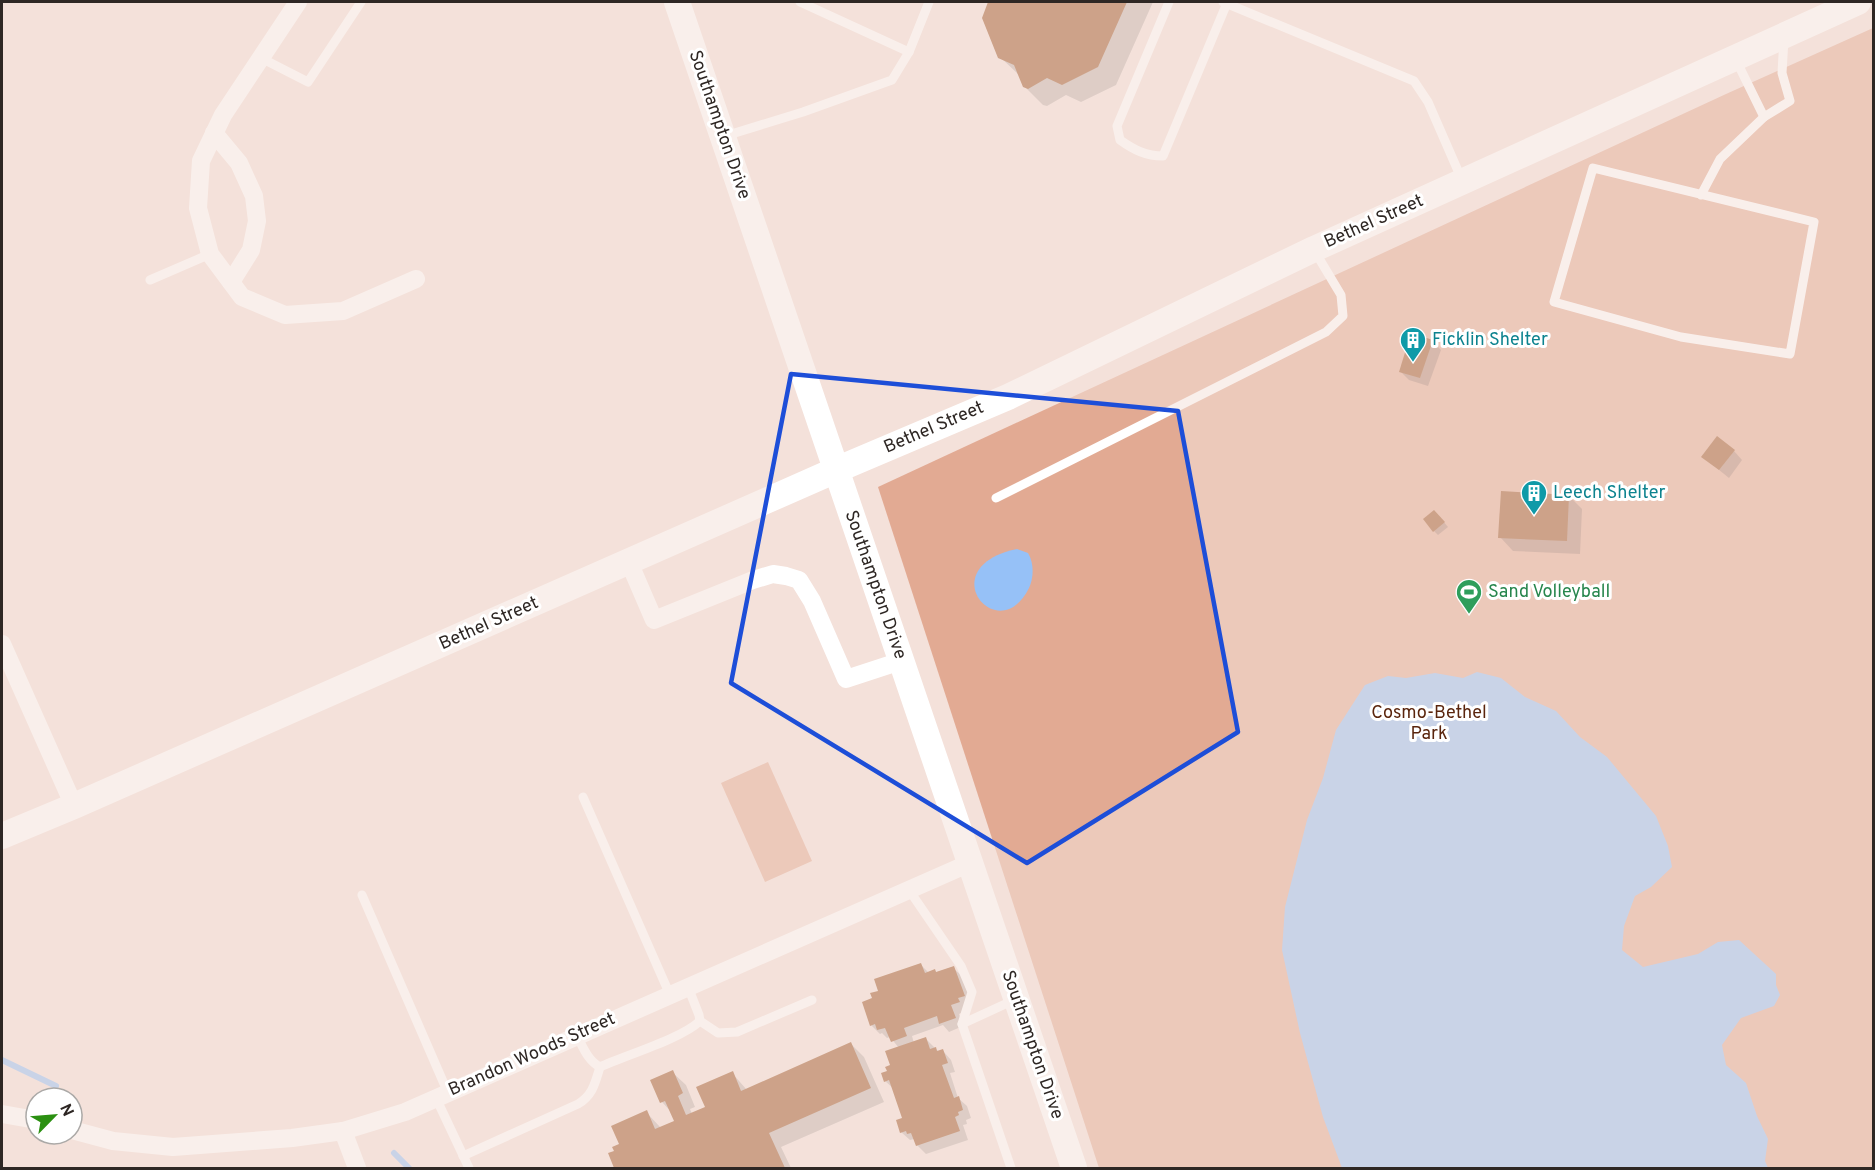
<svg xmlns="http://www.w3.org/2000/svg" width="1875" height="1170" viewBox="0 0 1875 1170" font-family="Overpass,sans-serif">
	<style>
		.green { fill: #e2aa93 }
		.water { fill: #96c1f7 }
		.shadow { fill: #0003 }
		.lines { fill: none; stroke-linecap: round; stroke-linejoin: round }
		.stream { stroke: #96c1f7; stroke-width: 6 }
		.building { fill: #9d5626 }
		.lane { stroke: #fff; stroke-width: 9 }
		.street { stroke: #fff; stroke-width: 18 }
		.secondary { stroke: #fff; stroke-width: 26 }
		.marked { fill: none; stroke: #1d4ed8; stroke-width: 4.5; stroke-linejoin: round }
		.labels { text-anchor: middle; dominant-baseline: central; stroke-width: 6; stroke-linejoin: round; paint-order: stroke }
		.street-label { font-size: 18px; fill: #2e2724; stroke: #fff }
		.culture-label { font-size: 18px; fill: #0d838f; stroke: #fff; text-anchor: start }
		.leisure-label { font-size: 18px; fill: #27864d; stroke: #fff; text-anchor: start }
		.park-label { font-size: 18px; fill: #5a250d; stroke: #fff }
	</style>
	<rect width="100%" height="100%" fill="#f4e1da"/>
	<g class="green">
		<polygon points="1873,28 1873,1168 1099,1168 878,487 1726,94"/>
		<polygon points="768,762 812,861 765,882 721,783"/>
	</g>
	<g class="water">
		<path d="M 1017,549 L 1028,553 C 1034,563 1034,577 1029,588 C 998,650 930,567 1017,549 Z"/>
		<polygon points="1477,672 1501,678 1525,697 1556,711 1580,737 1607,757 1656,816 1668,846 1672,867 1651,887 1635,896 1624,926 1622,950 1643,967 1698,954 1718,942 1739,940 1776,974 1776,985 1780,995 1774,1006 1741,1018 1722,1045 1726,1065 1746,1083 1757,1116 1768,1139 1765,1161 1768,1168 1342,1168 1323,1117 1300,1033 1282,950 1285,907 1307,820 1323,778 1336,730 1365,685 1388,676 1406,678 1435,673 1463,678"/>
	</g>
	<g class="shadow">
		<polygon points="990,2 1153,2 1116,85 1081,102 1066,95 1047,106 1043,105 1024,86 1020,76 1000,57 983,18"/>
		<polygon points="1432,341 1441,350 1428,386 1409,380 1401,372"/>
		<polygon points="1734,451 1742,460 1729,478 1703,457"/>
		<polygon points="1569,496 1582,509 1580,554 1513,551 1500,537"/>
		<polygon points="1438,515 1448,527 1438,535 1434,531"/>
		<polygon points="921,965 929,973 935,971 937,973 953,968 962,976 972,1005 967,1010 959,1014 963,1026 949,1032 943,1025 912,1036 914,1043 926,1039 939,1052 943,1051 951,1060 955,1072 950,1073 958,1098 967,1106 971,1118 966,1120 967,1124 963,1125 968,1140 926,1154 917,1145 914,1139 910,1140 901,1132 904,1119 894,1089 885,1081 899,1048 890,1037 887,1038 882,1033 880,1034 871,1025 874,999 880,992"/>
		<polygon points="851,1044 864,1057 884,1102 781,1147 791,1168 616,1168 610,1154 616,1151 646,1112 661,1128 676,1122 672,1113 662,1102 652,1081 672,1072 686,1085 695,1107 690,1109 692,1114 707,1107 732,1073 747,1090"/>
	</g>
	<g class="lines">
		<g class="stream">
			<polyline points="2,1060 56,1086"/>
			<polyline points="394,1153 409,1168"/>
		</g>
	</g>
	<g class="building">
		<polygon points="988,2 1127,2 1098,67 1062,85 1047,78 1028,89 1023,87 1014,65 998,58 982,18"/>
		<polygon points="1411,333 1433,340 1420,378 1399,372"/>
		<polygon points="1717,436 1735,450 1719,470 1701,457"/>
		<polygon points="1501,491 1569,495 1567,541 1498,538"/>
		<polygon points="1434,510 1445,522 1433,532 1423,519"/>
		<polygon points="921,963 925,973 935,969 936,972 954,966 965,996 958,998 960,1002 951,1005 956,1018 939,1024 937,1016 904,1028 907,1036 891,1042 885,1028 877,1030 875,1024 870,1026 862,1002 872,998 870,993 878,991 874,979"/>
		<polygon points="926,1037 930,1049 936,1047 937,1051 943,1049 948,1063 942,1065 954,1098 959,1096 963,1110 958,1112 959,1115 955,1117 960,1131 916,1146 911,1133 907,1134 906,1131 900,1133 896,1120 902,1118 889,1080 884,1082 881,1073 887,1071 885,1067 890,1065 885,1051"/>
		<polygon points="851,1042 871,1088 769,1133 785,1168 614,1168 608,1153 614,1151 612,1147 619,1144 611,1126 647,1110 655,1129 674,1121 665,1101 660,1103 650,1080 673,1070 683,1093 678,1096 686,1115 705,1107 696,1087 733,1071 741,1091"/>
	</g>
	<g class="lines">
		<g class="lane">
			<polyline points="800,2 909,52"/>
			<path d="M 1169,2 L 1117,126 L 1120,140 C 1134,150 1146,156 1163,156 L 1227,3"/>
			<polyline points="1223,2 1414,81 1428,102 1462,180"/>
			<polyline points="261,58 308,82 361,2"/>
			<polyline points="1736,60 1764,117"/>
			<polyline points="725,136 803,112 892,80 909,52 929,2"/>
			<polygon points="1593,168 1814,222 1790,354 1681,337 1554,302"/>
			<polyline points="1701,195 1720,159 1764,117 1790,101 1782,73 1784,38"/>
			<polyline points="150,280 210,254"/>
			<polyline points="996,498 1326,332 1343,316 1341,295 1314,250"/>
			<polyline points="583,797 670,995"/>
			<polyline points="909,890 961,966 972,992 962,1024 1011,1168"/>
			<polyline points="362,895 448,1093"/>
			<polyline points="700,1021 718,1033 737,1032 812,1000"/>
			<polyline points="962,1024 1014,1000"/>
			<path d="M 577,1036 C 583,1047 588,1061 600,1067 C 626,1055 681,1039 700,1021 L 699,1015 L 688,987"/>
			<polyline points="436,1098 469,1168"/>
			<path d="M 463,1156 L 578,1104 C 593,1095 595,1083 600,1067"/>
		</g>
		<g class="street">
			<polyline points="298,2 223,115 201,161 198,208 210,254 242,297 285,315 343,311 416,279"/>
			<polyline points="214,133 239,163 254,196 257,221 251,250 231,282"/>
			<polyline points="629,562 654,620 753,580 773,574 786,576 799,580 812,601 846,679 901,661"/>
			<polyline points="2,644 74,806"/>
			<polyline points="2,1114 36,1120"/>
			<polyline points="72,1130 113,1141 173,1147 292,1138 343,1131 405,1112 970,863"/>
			<polyline points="343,1131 357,1168"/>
		</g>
		<g class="secondary">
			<polyline points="677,2 1074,1168"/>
			<polyline points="2,836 74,806 836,470 1008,397 1314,249 1858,2"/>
		</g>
	</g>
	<path d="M0 0H1875V1170H0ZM 791,374 L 1178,411 L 1238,732 L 1027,863 L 731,683 Z" fill="#f4e1da" fill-opacity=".55" fill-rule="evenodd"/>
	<path class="marked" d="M 791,374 L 1178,411 L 1238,732 L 1027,863 L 731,683 Z"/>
	<defs>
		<g id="building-pin" transform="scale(1.35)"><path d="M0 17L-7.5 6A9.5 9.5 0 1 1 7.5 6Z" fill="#0f9aa8" stroke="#fff"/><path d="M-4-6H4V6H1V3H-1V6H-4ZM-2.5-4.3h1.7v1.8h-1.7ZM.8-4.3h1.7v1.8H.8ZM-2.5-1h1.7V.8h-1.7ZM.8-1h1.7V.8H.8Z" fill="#fff"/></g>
		<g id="stadium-pin" transform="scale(1.35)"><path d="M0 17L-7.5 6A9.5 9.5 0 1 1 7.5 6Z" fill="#2e9e5b" stroke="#fff"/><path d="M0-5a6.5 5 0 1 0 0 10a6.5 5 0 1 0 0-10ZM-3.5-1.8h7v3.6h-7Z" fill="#fff"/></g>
	</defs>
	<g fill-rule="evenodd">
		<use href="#building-pin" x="1413" y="340"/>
		<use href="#building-pin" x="1534" y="493"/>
		<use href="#stadium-pin" x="1469" y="592"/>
	</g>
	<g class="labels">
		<g class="street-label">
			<text transform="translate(719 125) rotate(71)">Southampton Drive</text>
			<text transform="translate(1374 222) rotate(-24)">Bethel Street</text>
			<text transform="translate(934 428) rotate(-23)">Bethel Street</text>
			<text transform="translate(875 585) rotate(71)">Southampton Drive</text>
			<text transform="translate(489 624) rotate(-24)">Bethel Street</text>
			<text transform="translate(1032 1045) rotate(71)">Southampton Drive</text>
			<text transform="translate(532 1055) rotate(-24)">Brandon Woods Street</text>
		</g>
		<g class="culture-label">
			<text x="1432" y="340">Ficklin Shelter</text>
			<text x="1553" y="493">Leech Shelter</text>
		</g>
		<g class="leisure-label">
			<text x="1488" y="592">Sand Volleyball</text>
		</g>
		<g class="park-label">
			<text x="1429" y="713">Cosmo-Bethel<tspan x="1429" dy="21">Park</tspan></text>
		</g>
	</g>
	<rect width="1875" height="1170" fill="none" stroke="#2e2724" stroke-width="6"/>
	<g transform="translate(54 1116) rotate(65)"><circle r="28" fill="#ffffff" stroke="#aba9a7" stroke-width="1.5"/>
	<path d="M0-4.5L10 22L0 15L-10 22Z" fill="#2b9011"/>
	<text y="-9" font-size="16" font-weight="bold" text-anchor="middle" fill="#2e2724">N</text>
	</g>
</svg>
